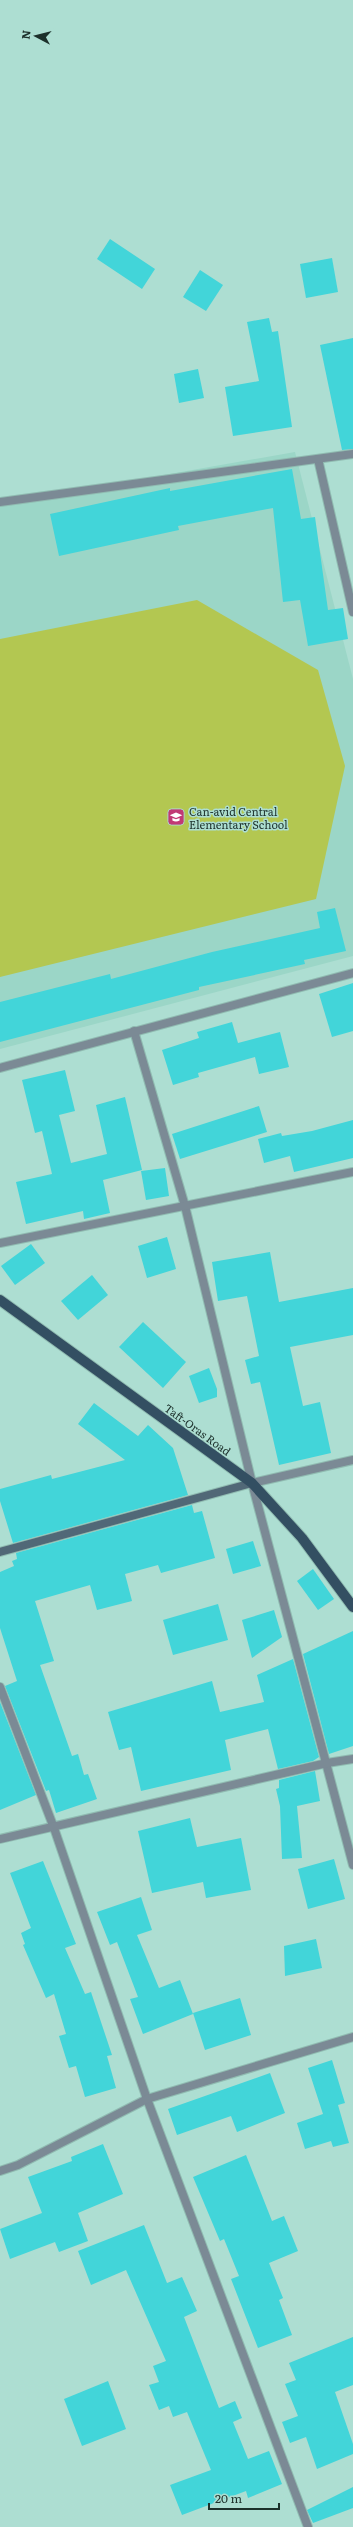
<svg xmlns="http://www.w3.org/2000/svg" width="353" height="2527" viewBox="0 0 353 2527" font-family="Literata,serif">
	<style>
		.built { fill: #9bd6c7 }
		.green { fill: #b3c751 }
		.building { fill: #42d5d9 }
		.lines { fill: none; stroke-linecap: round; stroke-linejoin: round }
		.street-casing { stroke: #90bbb1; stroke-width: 10 }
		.secondary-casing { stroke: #90bbb1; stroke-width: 10 }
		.primary-casing { stroke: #90bbb1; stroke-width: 12 }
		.street { stroke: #7b8a95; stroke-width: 8 }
		.secondary { stroke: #516877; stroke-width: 8 }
		.primary { stroke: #334f62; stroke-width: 10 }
		.labels { text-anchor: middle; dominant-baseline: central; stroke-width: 3; stroke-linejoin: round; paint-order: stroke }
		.poi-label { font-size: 11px; fill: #1c302b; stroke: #added2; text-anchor: start }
		.street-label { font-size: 11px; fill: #1c302b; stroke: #added2 }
	</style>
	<rect width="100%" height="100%" fill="#added2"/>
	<polygon class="built" points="295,452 353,679 353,956 0,1049 0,504"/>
	<polygon class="green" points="197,600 318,670 345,766 316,899 0,977 0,639"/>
	<g class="building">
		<polygon points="110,239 155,269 142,289 97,259"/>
		<polygon points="332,258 338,292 306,298 300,264"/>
		<polygon points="200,270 223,285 206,311 183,297"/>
		<polygon points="269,318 272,332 278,331 292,427 233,436 225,387 259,381 247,322"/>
		<polygon points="353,338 353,449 342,450 320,345"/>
		<polygon points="198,369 204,398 179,403 174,374"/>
		<polygon points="292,469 301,519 315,517 328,610 343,608 348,639 308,646 300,600 283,602 273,508 178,526 179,530 59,556 50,514 170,488 170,491"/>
		<polygon points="335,908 346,951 304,960 305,964 199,987 199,990 0,1042 0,1002 110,974 111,979 212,952 320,928 317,912"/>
		<polygon points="353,983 353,1031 332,1037 319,994"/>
		<polygon points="232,1022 238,1043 280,1032 289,1067 259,1074 255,1057 198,1073 199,1077 173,1085 162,1050 199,1038 197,1032"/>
		<polygon points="65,1070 75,1111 59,1115 71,1163 107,1154 96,1105 125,1097 142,1170 103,1180 110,1213 84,1219 83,1211 26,1224 16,1182 52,1174 42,1131 35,1133 22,1080"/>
		<polygon points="259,1106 267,1132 180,1159 172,1134"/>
		<polygon points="353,1120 353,1158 294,1172 290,1156 264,1163 258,1139 281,1133 282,1136 312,1131"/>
		<polygon points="165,1168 169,1196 146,1200 141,1171"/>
		<polygon points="167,1237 176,1269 147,1278 138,1246"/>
		<polygon points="31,1244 45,1263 15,1285 1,1266"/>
		<polygon points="270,1252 279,1302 353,1288 353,1335 290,1347 303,1406 320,1402 331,1453 279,1465 260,1382 251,1384 245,1360 259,1356 247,1296 218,1301 212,1262"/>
		<polygon points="92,1275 108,1295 78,1320 61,1301"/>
		<polygon points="143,1322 186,1362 163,1388 119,1347"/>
		<polygon points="209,1368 217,1389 217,1397 199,1403 189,1376"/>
		<polygon points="94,1403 138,1436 148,1425 173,1448 188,1495 13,1543 0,1501 0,1489 51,1475 52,1479 125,1460 78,1424"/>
		<polygon points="192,1505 194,1513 202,1511 215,1558 161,1573 158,1565 125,1574 132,1601 97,1610 90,1585 35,1601 54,1661 40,1665 72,1756 78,1754 84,1775 88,1774 97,1799 56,1813 49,1790 46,1791 5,1686 17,1681 0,1628 0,1572 14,1566 12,1561 17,1559 16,1553"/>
		<polygon points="253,1541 261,1566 233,1574 226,1549"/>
		<polygon points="313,1569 334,1599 318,1610 297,1581"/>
		<polygon points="218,1604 228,1640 173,1655 163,1620"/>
		<polygon points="274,1610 282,1637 252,1658 242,1620"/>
		<polygon points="353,1631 353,1746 329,1754 303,1654"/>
		<polygon points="293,1659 319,1757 313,1761 278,1769 268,1729 225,1740 231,1770 141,1791 131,1747 119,1750 108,1712 212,1681 220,1712 264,1702 257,1675"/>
		<polygon points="0,1702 36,1795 0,1810"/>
		<polygon points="315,1771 320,1801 297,1806 302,1858 282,1859 280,1806 276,1789 279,1788 279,1780"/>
		<polygon points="190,1818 197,1847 241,1838 251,1890 206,1898 203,1882 152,1893 138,1831"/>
		<polygon points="334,1859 345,1899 308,1909 298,1869"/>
		<polygon points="43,1861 76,1944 65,1948 85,1994 91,1992 112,2055 107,2056 116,2088 85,2097 76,2066 69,2068 59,2036 66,2034 54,1994 46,1998 23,1945 25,1944 21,1933 31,1928 10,1873"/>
		<polygon points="141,1897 152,1930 137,1935 159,1988 180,1980 193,2014 143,2034 130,1999 138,1997 117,1942 110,1945 97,1912"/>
		<polygon points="316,1939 322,1968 285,1976 284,1946"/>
		<polygon points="240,1998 251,2035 205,2050 193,2013"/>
		<polygon points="332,2060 345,2103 338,2105 349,2143 333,2147 331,2141 305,2149 297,2123 323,2114 308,2068"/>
		<polygon points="270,2073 285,2113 237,2132 231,2116 177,2135 168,2109"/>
		<polygon points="103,2144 123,2194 78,2213 88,2241 59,2252 55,2242 10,2259 0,2229 42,2213 28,2177 72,2161 71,2157"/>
		<polygon points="246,2155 272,2221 284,2216 298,2251 269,2263 283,2298 279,2300 292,2335 258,2348 231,2279 239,2276 224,2239 220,2241 193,2177"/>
		<polygon points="144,2225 167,2283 182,2277 197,2311 184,2317 219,2408 235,2401 242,2418 233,2422 248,2459 269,2451 282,2484 248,2498 246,2491 182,2515 170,2485 211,2470 187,2412 173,2417 169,2406 159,2410 149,2385 159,2382 153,2366 166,2361 126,2270 91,2285 78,2251"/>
		<polygon points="353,2337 353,2385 335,2392 353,2444 353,2454 317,2469 306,2437 290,2443 282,2422 298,2416 285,2384 296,2380 289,2363"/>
		<polygon points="108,2381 126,2429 82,2446 64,2399"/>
		<polygon points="353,2487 353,2508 313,2523 307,2510"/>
	</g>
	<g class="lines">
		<g class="street-casing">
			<g id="street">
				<polyline points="318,459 353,612"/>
				<polyline points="0,502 353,454"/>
				<polyline points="134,1031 185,1206 252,1483 353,1865"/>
				<polyline points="0,1068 353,973"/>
				<polyline points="0,1243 353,1172"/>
				<polyline points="252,1483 353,1460"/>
				<polyline points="0,1687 54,1828 147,2099 308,2527"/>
				<polyline points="0,1839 327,1763 353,1759"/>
				<polyline points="0,2171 18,2165 147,2099 353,2037"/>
			</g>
		</g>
		<g class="secondary-casing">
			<polyline id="secondary" points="0,1552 252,1483"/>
		</g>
		<g class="primary-casing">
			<polyline id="primary" points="0,1300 252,1483 302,1538 353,1607"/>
		</g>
		<use href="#street" class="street"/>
		<use href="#secondary" class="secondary"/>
		<use href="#primary" class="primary"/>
	</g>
	<defs>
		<g id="school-square" transform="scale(0.9)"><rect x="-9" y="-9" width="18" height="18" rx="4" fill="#c13975" stroke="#added2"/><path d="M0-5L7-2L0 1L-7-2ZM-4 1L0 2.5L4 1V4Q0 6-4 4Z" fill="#fff"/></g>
	</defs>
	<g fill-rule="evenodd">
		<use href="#school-square" x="176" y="817"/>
	</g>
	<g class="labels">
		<g class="poi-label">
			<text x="189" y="811">Can-avid Central<tspan x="189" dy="13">Elementary School</tspan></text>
		</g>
		<g class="street-label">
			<text transform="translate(198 1429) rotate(36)">Taft-Oras Road</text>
		</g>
	</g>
	<g transform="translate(36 36) rotate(277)" stroke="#added2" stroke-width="3" paint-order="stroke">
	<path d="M0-3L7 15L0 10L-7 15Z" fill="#1c302b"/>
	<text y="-6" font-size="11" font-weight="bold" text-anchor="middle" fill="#1c302b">N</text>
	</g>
	<path d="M209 2503v6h70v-6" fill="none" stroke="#1c302b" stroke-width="2"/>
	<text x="215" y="2503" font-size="12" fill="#1c302b" stroke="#added2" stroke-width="3" paint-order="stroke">20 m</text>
</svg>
